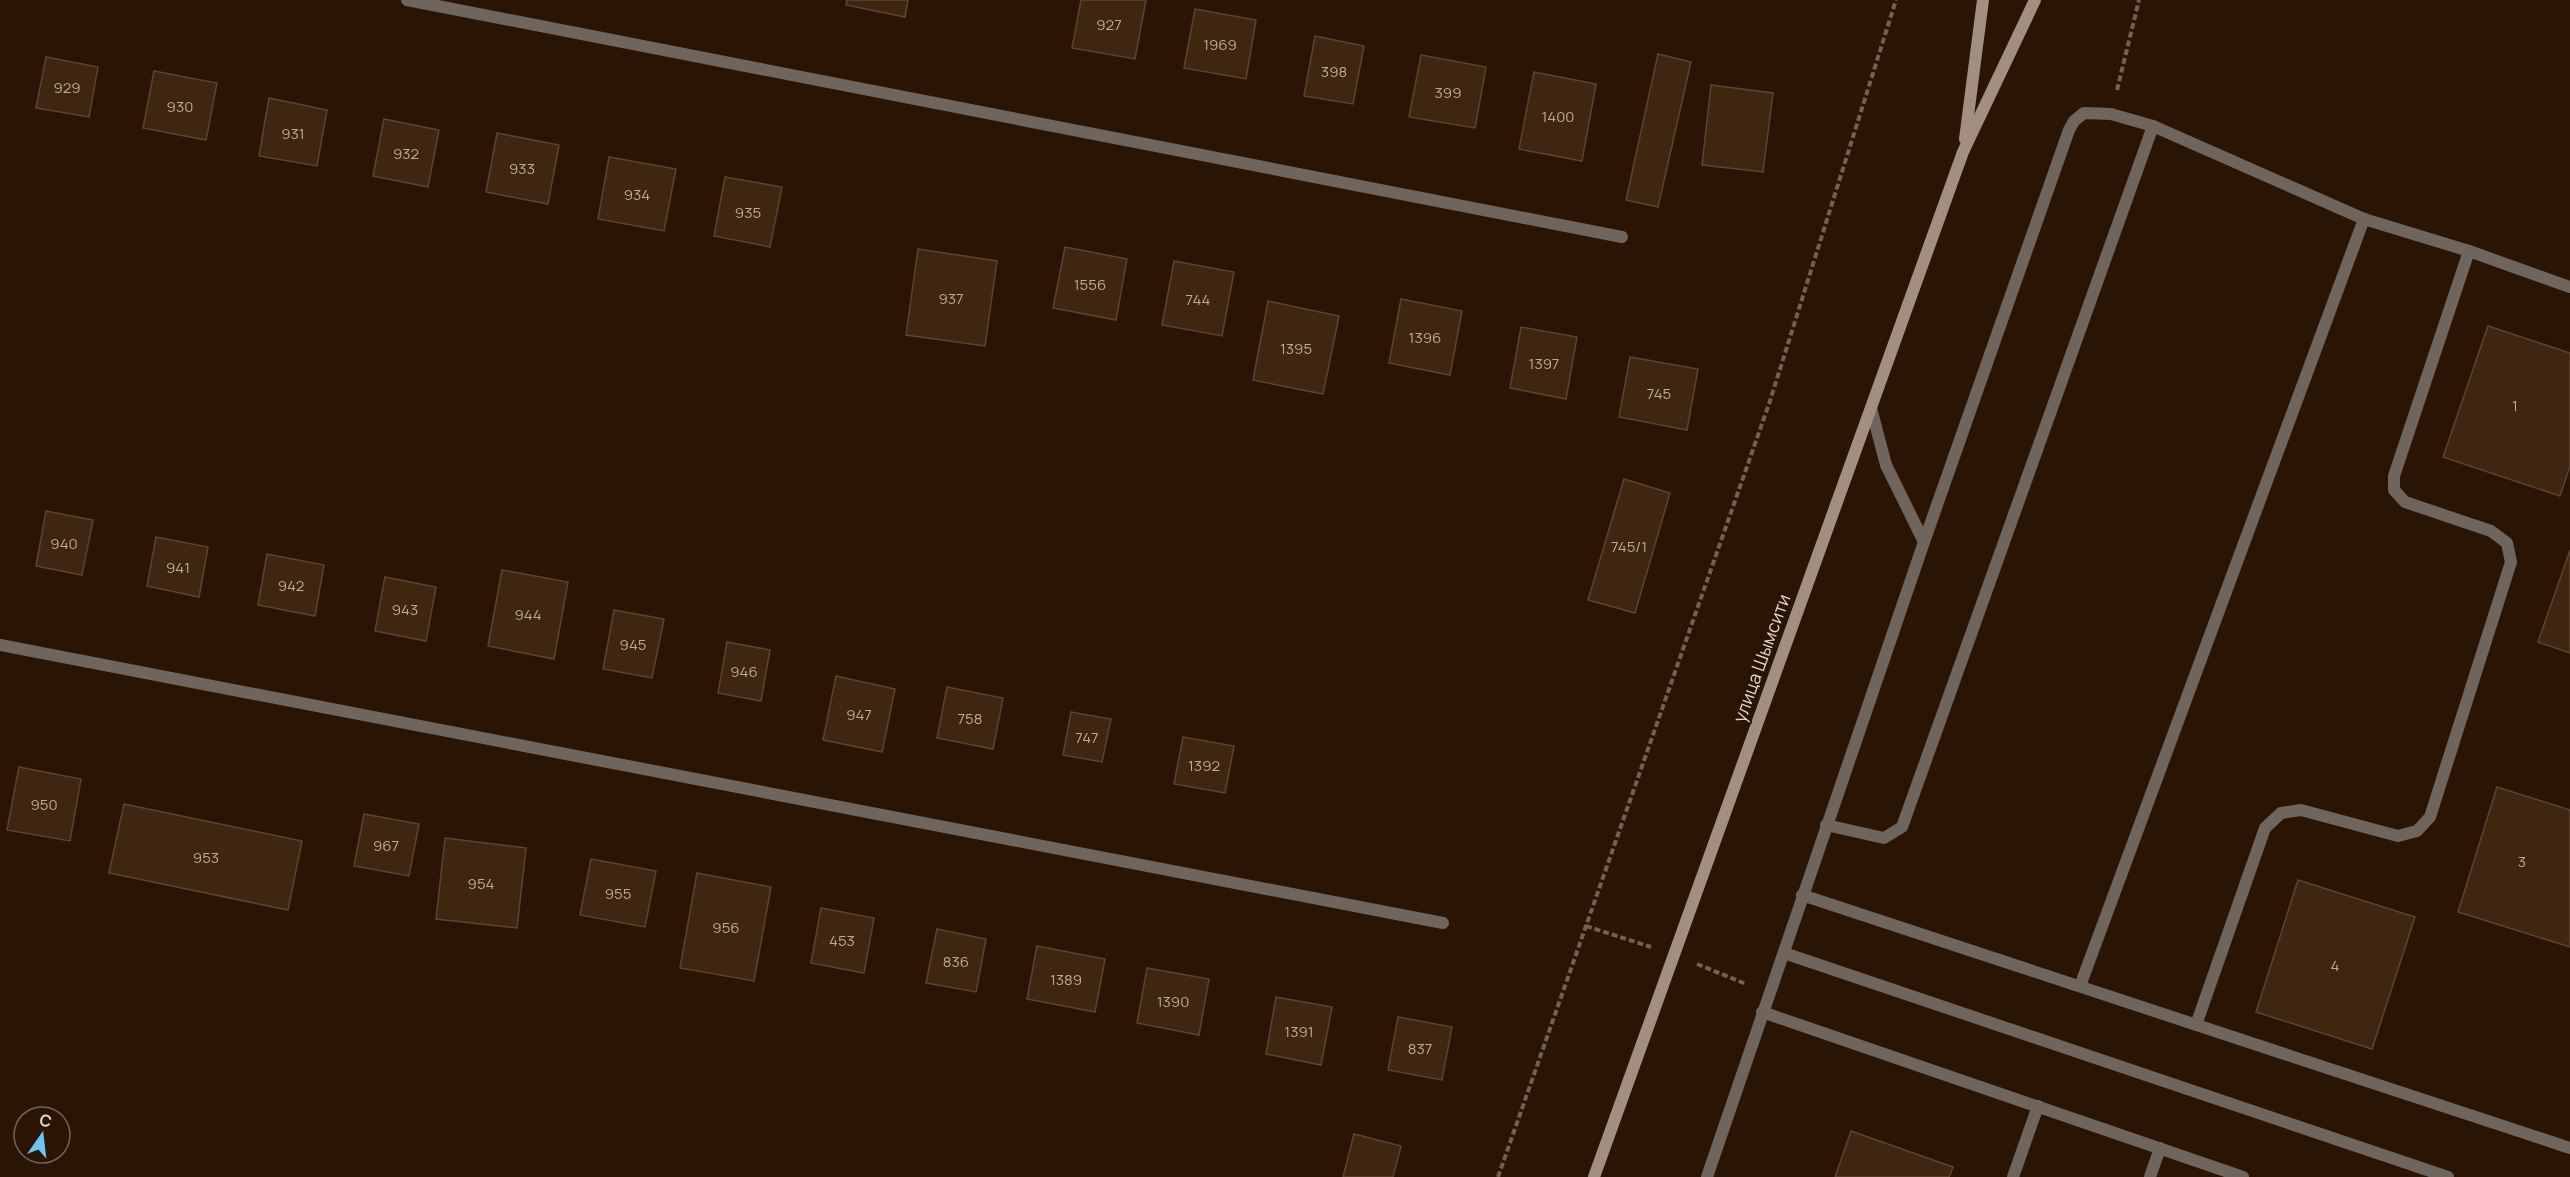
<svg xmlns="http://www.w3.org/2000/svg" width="2570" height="1177" viewBox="0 0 2570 1177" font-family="Manrope,sans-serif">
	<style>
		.building { fill: #3f2611; stroke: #5d4432; stroke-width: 1.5 }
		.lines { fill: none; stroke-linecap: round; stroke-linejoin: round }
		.path { stroke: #736052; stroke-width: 4; stroke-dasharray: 6 3; stroke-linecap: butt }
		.lane { stroke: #70655c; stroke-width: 12 }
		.street { stroke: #70655c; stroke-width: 12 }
		.secondary { stroke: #a28f82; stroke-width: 12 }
		.labels { text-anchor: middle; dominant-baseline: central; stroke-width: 4.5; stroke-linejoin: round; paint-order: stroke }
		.number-label { font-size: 15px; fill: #bcaa9c }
		.street-label { font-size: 18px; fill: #e5d6cb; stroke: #2a1505 }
	</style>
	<rect width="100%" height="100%" fill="#2a1505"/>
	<g class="building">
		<polygon points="847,0 908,0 905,17 846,5"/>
		<polygon points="1081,0 1146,0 1135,59 1072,48"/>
		<polygon points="1195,9 1256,20 1246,79 1184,68"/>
		<polygon points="1315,36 1364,46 1353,104 1304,96"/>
		<polygon points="1658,54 1691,62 1658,207 1626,200"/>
		<polygon points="1421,55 1486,67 1475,128 1409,117"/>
		<polygon points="46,57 98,67 89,117 36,108"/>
		<polygon points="154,71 217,83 206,140 143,128"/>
		<polygon points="1534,72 1596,84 1582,161 1519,149"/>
		<polygon points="1711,85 1773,93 1763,172 1702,165"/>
		<polygon points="269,98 327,110 317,166 259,156"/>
		<polygon points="384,119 439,130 428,187 373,176"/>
		<polygon points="497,133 559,145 548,204 486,192"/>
		<polygon points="609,157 676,169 664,231 598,219"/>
		<polygon points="725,177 782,187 770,247 714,236"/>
		<polygon points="1065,247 1127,259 1116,320 1053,308"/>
		<polygon points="918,249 997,261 985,346 906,335"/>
		<polygon points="1174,261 1234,272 1222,336 1162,325"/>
		<polygon points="1401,299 1462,311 1450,375 1389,363"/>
		<polygon points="1268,301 1339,316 1323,394 1253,380"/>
		<polygon points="2488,326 2570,353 2570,466 2560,496 2443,457"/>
		<polygon points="1521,327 1577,337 1566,399 1510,388"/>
		<polygon points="1630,357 1698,369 1687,430 1619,417"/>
		<polygon points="1624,479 1670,493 1635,613 1588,600"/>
		<polygon points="46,511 93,520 82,575 36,566"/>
		<polygon points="156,537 208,547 199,597 147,586"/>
		<polygon points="2570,550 2570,653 2538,642"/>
		<polygon points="267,554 324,565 315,616 258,605"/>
		<polygon points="502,570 568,582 554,659 488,646"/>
		<polygon points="385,577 436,587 426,641 375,631"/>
		<polygon points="614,610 664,619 652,678 603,669"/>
		<polygon points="727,642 770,650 761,701 718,693"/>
		<polygon points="836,676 895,689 882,752 823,740"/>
		<polygon points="947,687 1003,698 993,749 937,738"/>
		<polygon points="1071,712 1111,719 1102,762 1063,755"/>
		<polygon points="1183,737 1234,746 1225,793 1174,784"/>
		<polygon points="19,767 81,779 70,841 7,830"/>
		<polygon points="2497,787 2570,810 2570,947 2458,912"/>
		<polygon points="124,804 302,841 288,910 109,873"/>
		<polygon points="364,814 419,824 409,876 354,866"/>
		<polygon points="445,838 526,848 517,928 436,919"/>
		<polygon points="591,859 656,871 645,927 580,915"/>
		<polygon points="697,873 771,887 754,981 680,968"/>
		<polygon points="2298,880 2415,917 2372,1049 2256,1012"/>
		<polygon points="821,908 874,918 864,973 811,963"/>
		<polygon points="937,929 986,939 976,992 926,983"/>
		<polygon points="1037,946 1105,959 1095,1012 1027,999"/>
		<polygon points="1147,968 1209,979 1199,1035 1137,1023"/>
		<polygon points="1276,997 1332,1007 1321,1065 1266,1054"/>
		<polygon points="1398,1017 1452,1027 1442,1080 1388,1070"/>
		<polygon points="1851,1131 1953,1167 1949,1177 1835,1177"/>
		<polygon points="1354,1134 1401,1146 1393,1177 1343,1177"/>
	</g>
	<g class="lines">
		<g class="path">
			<polyline points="2117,90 2139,0"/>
			<polyline points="1586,926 1651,947"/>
			<polyline points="1697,964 1746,984"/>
			<polyline points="1498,1177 1770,401 1896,0"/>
		</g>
		<g class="lane">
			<polyline points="1871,408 1886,465 1924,542"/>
			<polyline points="1826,825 1884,838 1902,827 2153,126"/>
			<polyline points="1802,895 2570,1148"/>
			<polyline points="1784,953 2448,1177"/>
			<polyline points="2080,986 2364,219 2469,251 2570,287"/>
			<polyline points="1762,1012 2243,1177"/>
			<polyline points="2196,1025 2265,828 2281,813 2301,810 2398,836 2417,831 2430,817 2511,562 2507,543 2491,531 2405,502 2394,490 2394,476 2469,251"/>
			<polyline points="1707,1177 1924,542 2069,130 2074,121 2084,113 2111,114 2153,126 2364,219"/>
			<polyline points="2013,1177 2038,1106"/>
			<polyline points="2150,1177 2160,1148"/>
		</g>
		<g class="street">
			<polyline points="407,0 1622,237"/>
			<polyline points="0,645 1443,923"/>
		</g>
		<g class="secondary">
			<polyline points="1965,139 1983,0"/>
			<polyline points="1594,1177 1963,152 2035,0"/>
		</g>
	</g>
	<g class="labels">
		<g class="number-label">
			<text x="1109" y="24">927</text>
			<text x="1220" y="44">1969</text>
			<text x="1334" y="71">398</text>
			<text x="67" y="87">929</text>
			<text x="1448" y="92">399</text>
			<text x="180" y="106">930</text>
			<text x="1558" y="116">1400</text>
			<text x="293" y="133">931</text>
			<text x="406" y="153">932</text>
			<text x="522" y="168">933</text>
			<text x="637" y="194">934</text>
			<text x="748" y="212">935</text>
			<text x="1090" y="284">1556</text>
			<text x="951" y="298">937</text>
			<text x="1198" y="299">744</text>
			<text x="1425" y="337">1396</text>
			<text x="1296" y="348">1395</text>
			<text x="1544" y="363">1397</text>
			<text x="1659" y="393">745</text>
			<text x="2515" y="405">1</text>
			<text x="64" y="543">940</text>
			<text x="1629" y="546">745/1</text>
			<text x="178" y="567">941</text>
			<text x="291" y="585">942</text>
			<text x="405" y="609">943</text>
			<text x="528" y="614">944</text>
			<text x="633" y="644">945</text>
			<text x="744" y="671">946</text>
			<text x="859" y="714">947</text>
			<text x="970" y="718">758</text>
			<text x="1087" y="737">747</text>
			<text x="1204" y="765">1392</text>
			<text x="44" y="804">950</text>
			<text x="386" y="845">967</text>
			<text x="206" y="857">953</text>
			<text x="2522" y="861">3</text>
			<text x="481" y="883">954</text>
			<text x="618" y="893">955</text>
			<text x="726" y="927">956</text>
			<text x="842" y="940">453</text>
			<text x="956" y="961">836</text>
			<text x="2335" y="965">4</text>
			<text x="1066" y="979">1389</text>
			<text x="1173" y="1001">1390</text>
			<text x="1299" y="1031">1391</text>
			<text x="1420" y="1048">837</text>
		</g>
		<g class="street-label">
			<text transform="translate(1761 658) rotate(-70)">улица Шымсити</text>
		</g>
	</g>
	<g transform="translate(42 1135) rotate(14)"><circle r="28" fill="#2a1505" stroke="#756254" stroke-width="1.5"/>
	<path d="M0-4.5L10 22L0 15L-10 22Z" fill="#70c1f4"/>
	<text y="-9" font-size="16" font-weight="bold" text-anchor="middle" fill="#e5d6cb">С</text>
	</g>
</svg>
